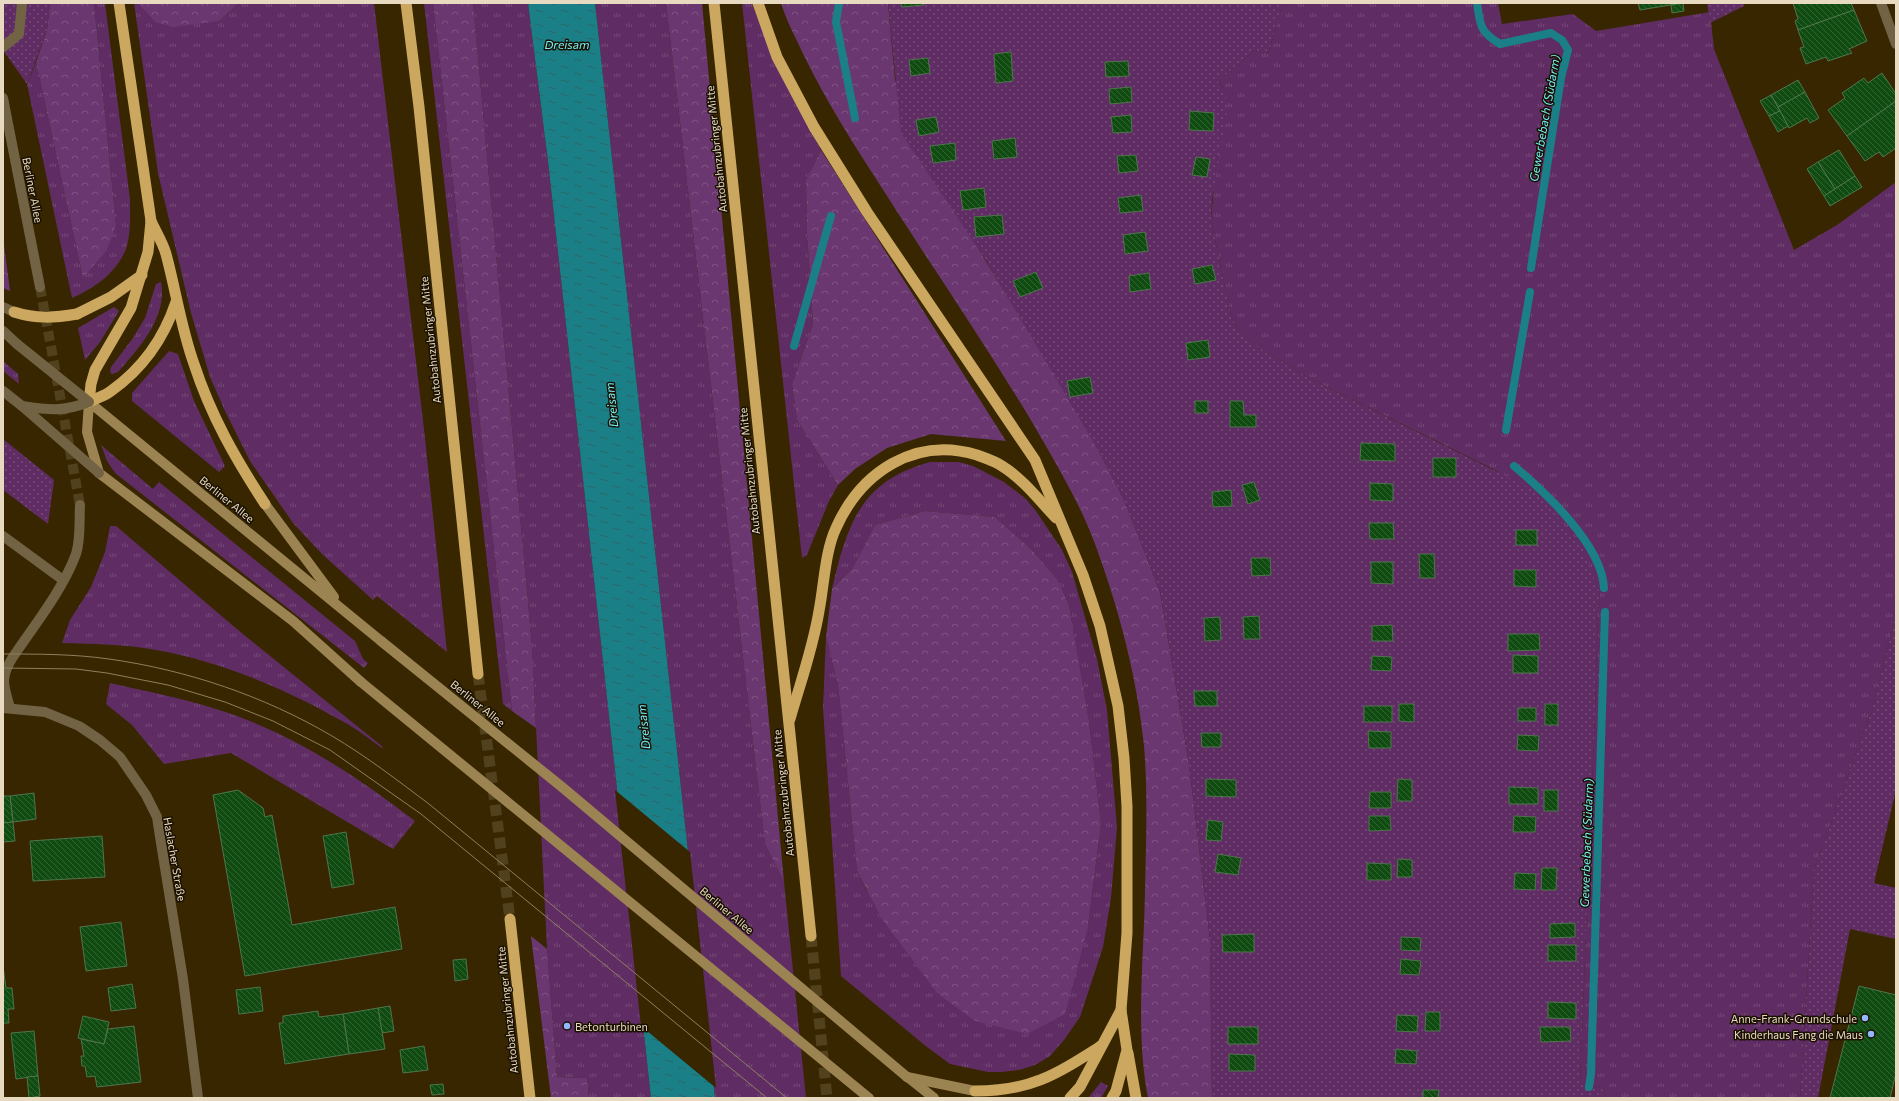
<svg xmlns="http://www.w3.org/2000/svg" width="1899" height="1101" viewBox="0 0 1899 1101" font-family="Commissioner,sans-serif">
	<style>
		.grass { fill: url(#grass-tufts) }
		.forest { fill: url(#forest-crowns) }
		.park { fill: url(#park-dots) }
		.water { fill: url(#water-ripples) }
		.pier { fill: #372600 }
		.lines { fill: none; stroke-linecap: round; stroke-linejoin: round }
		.stream { stroke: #1b7f87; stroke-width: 8 }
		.building { fill: url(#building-back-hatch); stroke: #4f754d }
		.tertiary-tunnel { stroke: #52411d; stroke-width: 10; stroke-dasharray: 10 5; stroke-linecap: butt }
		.trunk-tunnel { stroke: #52411d; stroke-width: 11; stroke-dasharray: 11 5.5; stroke-linecap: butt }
		.service { stroke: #736345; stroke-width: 10 }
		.minor { stroke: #736345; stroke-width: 10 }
		.tertiary { stroke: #736345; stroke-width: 10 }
		.secondary { stroke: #9c8352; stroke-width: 10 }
		.trunk { stroke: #cba75f; stroke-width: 11 }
		.tram { stroke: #8e7e5e; stroke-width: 1 }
		.tertiary-bridge { stroke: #736345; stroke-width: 10 }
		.secondary-bridge { stroke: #9c8352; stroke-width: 10 }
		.trunk-bridge { stroke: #cba75f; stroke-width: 11 }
		.poi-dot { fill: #93b7fd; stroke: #1a1000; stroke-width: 1.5 }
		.labels { text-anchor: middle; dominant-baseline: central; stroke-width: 3; stroke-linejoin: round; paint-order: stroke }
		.street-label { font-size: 11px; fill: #e8dac0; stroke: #1a1000 }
		.poi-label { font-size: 11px; fill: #e8dac0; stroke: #1a1000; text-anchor: end }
		.water-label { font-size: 12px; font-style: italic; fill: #73eef9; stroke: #1a1000 }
	</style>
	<defs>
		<pattern id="grass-tufts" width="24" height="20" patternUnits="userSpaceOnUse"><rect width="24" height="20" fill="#5f2d64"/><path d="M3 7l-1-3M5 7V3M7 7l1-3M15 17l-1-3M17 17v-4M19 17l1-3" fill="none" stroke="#764b78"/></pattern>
		<pattern id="forest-crowns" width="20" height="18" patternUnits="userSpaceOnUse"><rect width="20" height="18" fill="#6a3770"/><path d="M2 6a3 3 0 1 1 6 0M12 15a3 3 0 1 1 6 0" fill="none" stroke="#7f5383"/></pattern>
		<pattern id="park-dots" width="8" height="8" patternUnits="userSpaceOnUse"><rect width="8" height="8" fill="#5f2d64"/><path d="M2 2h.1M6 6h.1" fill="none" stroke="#764b78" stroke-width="1.8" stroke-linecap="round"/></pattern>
		<pattern id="water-ripples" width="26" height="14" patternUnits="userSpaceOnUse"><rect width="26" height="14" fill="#1b7f87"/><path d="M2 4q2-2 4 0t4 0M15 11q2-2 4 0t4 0" fill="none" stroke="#2c6668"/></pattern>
		<pattern id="building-back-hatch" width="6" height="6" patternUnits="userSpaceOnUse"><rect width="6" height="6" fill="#104c11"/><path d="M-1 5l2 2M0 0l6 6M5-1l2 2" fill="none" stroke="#336532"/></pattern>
	</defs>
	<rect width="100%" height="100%" fill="#372600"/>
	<g class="grass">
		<path d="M 94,3 L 105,3 L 130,199 C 130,214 131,231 127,246 C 118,272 95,288 72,298 L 27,84 L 36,62 L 83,278 L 116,225 Z"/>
		<polygon points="134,3 137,3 155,22 219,21 239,3 374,3 425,438 447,652 377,596 373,600 322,554 293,523 250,461 225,411 210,377 191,313 158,173"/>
		<polygon points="424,3 433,3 512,711 503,704"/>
		<polygon points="473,3 528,3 548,161 651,1098 589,1098 587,1078 557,1077 547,949 532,646"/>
		<polygon points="595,3 666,3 765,844 784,882 806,1098 715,1098"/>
		<polygon points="742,3 752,3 777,68 821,150 806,180 807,232 813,324 792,384 797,420 838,485 829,501 807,555 802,558"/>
		<polygon points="1283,3 1498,3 1502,24 1573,14 1596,31 1710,12 1714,49 1794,250 1837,225 1896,182 1896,615 1872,709 1814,870 1800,1098 1607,1098 1602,1088 1580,1083 1595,713 1598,609 1600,595 1497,471 1309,378 1263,350 1239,331 1231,316 1211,220 1223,88 1218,81 1255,50 1268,54"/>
		<path d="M 161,282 C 168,317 139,348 118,372 L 112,374 L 110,372 L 111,367 L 133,338 L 145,318 L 156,284 Z"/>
		<polygon points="114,307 119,311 100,342 85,360 78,328"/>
		<polygon points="169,351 178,354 194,401 225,466 219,472 132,401 132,393"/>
		<polygon points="3,361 18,374 19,384 3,371"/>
		<polygon points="101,445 153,489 159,482 355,641 363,659 368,663 364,668 115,473 107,461"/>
		<path d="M 930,462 L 959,462 L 973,466 L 1004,482 L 1026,499 L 1036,511 L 1062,550 L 1072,572 L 1097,659 L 1107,710 L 1117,827 L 1111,898 L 1103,947 L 1080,1017 L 1064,1040 L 1050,1056 L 1035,1065 L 1019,1070 L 1002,1072 L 988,1072 L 950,1064 L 927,1047 L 841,976 L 823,708 L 826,637 L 838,684 L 857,871 L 867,891 L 1088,927 L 1101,825 L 1089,721 L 1078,659 L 1069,605 L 1058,580 L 1032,550 L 995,517 L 925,511 L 875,525 L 852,569 L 832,589 C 847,525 860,481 930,462 Z"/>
		<path d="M 110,526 L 116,526 L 238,630 L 383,747 L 382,748 C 369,739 356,728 342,721 C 285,689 220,661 156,650 C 125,644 94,644 62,643 L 70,620 L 91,587 L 105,552 Z"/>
		<path d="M 110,683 C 145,691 182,698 216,709 C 290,732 354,774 415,821 L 393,849 L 231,753 L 164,764 L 132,725 L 106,704 Z"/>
		<polygon points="1101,1082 1108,1086 1101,1098 1088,1098"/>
	</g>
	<g class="forest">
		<polygon points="50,3 94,3 116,225 107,250 83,278 36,62 47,30"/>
		<polygon points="137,3 239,3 219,21 173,27 155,22"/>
		<polygon points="433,3 473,3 532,646 536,728 512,711"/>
		<polygon points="666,3 702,3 784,882 765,844"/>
		<path d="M 781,3 L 888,3 L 895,80 L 960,219 L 1039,348 L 1100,453 L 1124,500 L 1160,592 L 1189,764 L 1210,940 L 1212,1098 L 1148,1098 C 1135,1030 1144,958 1145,890 C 1146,842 1148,793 1144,746 C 1137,677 1119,609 1095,544 C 1079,501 1055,462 1032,422 C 981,337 924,255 871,171 C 844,129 818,87 797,41 C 791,29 785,16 781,3 Z"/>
		<polygon points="821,150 1006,441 931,434 887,448 855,469 838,485 797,420 792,384 813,324 807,232 806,180"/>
		<polygon points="3,237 10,291 3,288"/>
		<polygon points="925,511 995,517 1032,550 1058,580 1069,605 1089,721 1101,824 1088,927 1065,1014 1027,1034 975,1021 937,993 882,919 857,871 838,684 826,637 832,589 852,569 875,525"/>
		<polygon points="531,936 547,949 557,1077 587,1078 589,1098 551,1098"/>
	</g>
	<g class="park">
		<polygon points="3,3 50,3 47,30 27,84 3,50"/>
		<path d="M 888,3 L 1283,3 L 1268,54 L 1255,50 L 1218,81 C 1225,90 1227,99 1227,110 L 1212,200 L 1211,220 L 1231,316 L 1239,331 L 1263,350 L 1309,378 L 1538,492 L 1584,551 L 1600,595 L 1598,609 L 1595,713 L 1580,1083 L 1602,1088 L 1607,1098 L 1212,1098 L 1210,940 L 1189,764 L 1160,592 L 1124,500 L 1100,453 L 985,259 L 901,133 Z"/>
		<polygon points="1707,3 1744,3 1744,6 1710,23"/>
		<polygon points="3,439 54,480 48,524 3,490"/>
		<polygon points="1896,615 1896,790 1874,883 1896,888 1896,939 1850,929 1818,1098 1800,1098 1814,870 1872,709"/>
	</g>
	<polygon class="water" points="528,3 595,3 715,1098 651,1098 548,161"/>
	<polygon class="pier" points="615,790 690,852 716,1088 641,1026"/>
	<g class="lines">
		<g class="stream">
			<polyline points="839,3 836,22 855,118"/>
			<path d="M 1477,3 C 1480,25 1480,32 1500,44 L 1551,33 L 1562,40 L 1568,50 L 1561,78 L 1531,268"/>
			<polyline points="794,346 831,216"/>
			<polyline points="1506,430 1530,292"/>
			<path d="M 1514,466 C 1545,492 1602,545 1604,588"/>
			<polyline points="1589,1087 1591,1074 1605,612"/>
		</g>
	</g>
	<g class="building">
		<polygon points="901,3 924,3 924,5 902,7"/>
		<polygon points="1638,3 1682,3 1640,10"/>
		<polygon points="1683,3 1684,11 1672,13 1671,5"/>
		<polygon points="1793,3 1851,3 1854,10 1798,30 1795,21 1798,19"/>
		<polygon points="1854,10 1867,41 1849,49 1852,53 1828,61 1826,57 1806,64 1800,48 1804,47 1798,30"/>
		<polygon points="1011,52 1013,81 996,83 994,54"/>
		<polygon points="928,58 930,73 911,76 909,60"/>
		<polygon points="1128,61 1129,76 1106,77 1105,62"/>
		<polygon points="1882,73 1896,94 1896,101 1847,136 1828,110 1845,98 1842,93 1864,78 1868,83"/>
		<polygon points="1798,80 1805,92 1778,107 1771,95"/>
		<polygon points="1131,87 1132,102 1110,104 1109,89"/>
		<polygon points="1805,92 1819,118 1810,123 1807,118 1789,128 1778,107"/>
		<polygon points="1771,95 1780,111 1769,116 1760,101"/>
		<polygon points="1896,101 1896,148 1883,157 1879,152 1865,161 1847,136"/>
		<polygon points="1190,111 1214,113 1213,131 1189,130"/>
		<polygon points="1780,111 1788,126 1778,132 1769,116"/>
		<polygon points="1131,115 1132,132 1113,133 1111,117"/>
		<polygon points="936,117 939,132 919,136 916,120"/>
		<polygon points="1015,138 1017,157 994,159 992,141"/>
		<polygon points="955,143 956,160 933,163 930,146"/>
		<polygon points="1839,150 1855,176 1835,189 1818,162"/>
		<polygon points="1136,155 1138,171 1119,173 1117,156"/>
		<polygon points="1196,157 1210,159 1207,177 1192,175"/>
		<polygon points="1818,162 1835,189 1824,196 1807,169"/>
		<polygon points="1855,176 1862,187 1830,206 1824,196"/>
		<polygon points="984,188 986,207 963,210 960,191"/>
		<polygon points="1141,195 1143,211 1120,213 1118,198"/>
		<polygon points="1002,215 1004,234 976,237 974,217"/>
		<polygon points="1145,232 1148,251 1125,254 1123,235"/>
		<polygon points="1212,265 1216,280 1195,284 1192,269"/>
		<polygon points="1036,272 1043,288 1020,297 1013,281"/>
		<polygon points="1149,273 1151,289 1130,292 1129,276"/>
		<polygon points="1208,340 1210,357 1188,360 1186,343"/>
		<polygon points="1090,377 1093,393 1070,397 1067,381"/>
		<rect x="1195" y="401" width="13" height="12"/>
		<polygon points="1230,401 1243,401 1244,415 1256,415 1256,427 1230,427"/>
		<polygon points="1361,443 1395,444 1395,461 1360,460"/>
		<rect x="1433" y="458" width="23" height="19"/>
		<polygon points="1254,482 1260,500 1248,504 1242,485"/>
		<polygon points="1370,483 1393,484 1393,501 1370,500"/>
		<polygon points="1231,490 1232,506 1213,507 1212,492"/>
		<polygon points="1369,523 1393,523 1394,539 1370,539"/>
		<rect x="1516" y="530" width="21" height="15"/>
		<polygon points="1419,554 1434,554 1435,578 1420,578"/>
		<polygon points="1251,558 1270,558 1271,575 1252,576"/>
		<polygon points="1371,562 1393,562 1393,584 1371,583"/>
		<polygon points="1514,570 1536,570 1536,587 1514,586"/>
		<polygon points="1259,616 1260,639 1244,639 1243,617"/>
		<polygon points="1220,617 1221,640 1205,641 1204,618"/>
		<polygon points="1392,625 1393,641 1372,641 1372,626"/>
		<polygon points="1508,634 1539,634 1540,650 1508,651"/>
		<polygon points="1513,655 1538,656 1538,673 1513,673"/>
		<polygon points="1372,656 1392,657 1391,671 1371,670"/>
		<polygon points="1194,691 1217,691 1217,706 1195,706"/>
		<polygon points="1399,704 1414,704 1414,722 1399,721"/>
		<rect x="1545" y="704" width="13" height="21"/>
		<rect x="1364" y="706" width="28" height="16"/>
		<rect x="1518" y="708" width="18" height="13"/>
		<polygon points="1368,731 1391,732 1391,748 1369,748"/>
		<polygon points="1201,733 1221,733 1221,747 1202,747"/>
		<polygon points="1518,735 1539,736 1538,751 1517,750"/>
		<polygon points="1206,779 1236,780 1236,797 1206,796"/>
		<polygon points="1398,779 1412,780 1412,801 1397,801"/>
		<polygon points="1509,787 1538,788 1538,804 1509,804"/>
		<polygon points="238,790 263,808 265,817 272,815 292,925 395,907 402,949 245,976 213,795"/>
		<rect x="1544" y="790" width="14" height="21"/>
		<polygon points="1370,792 1391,792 1391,808 1369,808"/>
		<polygon points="34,793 36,819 13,822 10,796"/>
		<polygon points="3,796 10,796 13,822 3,823"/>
		<polygon points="1369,816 1390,816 1391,830 1369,831"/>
		<polygon points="1514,816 1536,817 1535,832 1513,832"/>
		<polygon points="1208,820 1223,822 1221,841 1206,840"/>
		<polygon points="13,822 15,841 3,842 3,823"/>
		<polygon points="346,832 354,884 332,888 323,836"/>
		<polygon points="102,836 105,877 33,881 30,841"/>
		<polygon points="1218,854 1241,858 1238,875 1215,872"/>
		<polygon points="1398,859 1412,860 1412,877 1397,877"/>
		<polygon points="1367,863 1391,864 1391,880 1367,880"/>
		<polygon points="1542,868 1557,868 1556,890 1541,890"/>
		<polygon points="1515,873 1536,874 1535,890 1514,889"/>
		<polygon points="121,922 127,966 86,971 80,927"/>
		<polygon points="1575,923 1575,937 1550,938 1550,924"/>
		<polygon points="1254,934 1254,952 1223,952 1222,935"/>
		<polygon points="1401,937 1421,938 1420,951 1401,950"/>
		<rect x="1548" y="945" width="28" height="16"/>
		<polygon points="466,959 468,979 455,981 453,960"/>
		<polygon points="1401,959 1421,961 1419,975 1400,974"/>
		<polygon points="3,966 6,988 12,988 14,1009 8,1009 9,1023 3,1023"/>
		<polygon points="132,984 136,1008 111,1011 108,988"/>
		<polygon points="1859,986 1896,995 1896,1073 1890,1098 1830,1098"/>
		<polygon points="260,987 263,1011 239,1014 236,990"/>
		<polygon points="1548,1002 1576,1003 1576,1019 1548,1018"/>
		<polygon points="390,1006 394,1031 382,1033 378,1008"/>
		<polygon points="378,1008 385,1049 349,1054 343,1014"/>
		<polygon points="318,1011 319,1017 343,1014 349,1054 285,1064 279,1023 283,1023 283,1016"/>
		<polygon points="1426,1012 1440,1012 1440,1031 1425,1031"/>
		<polygon points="1397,1015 1418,1016 1417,1032 1396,1031"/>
		<polygon points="83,1016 109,1022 104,1044 78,1038"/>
		<polygon points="134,1026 141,1082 97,1087 95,1076 87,1077 85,1066 82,1066 81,1056 84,1056 81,1039 104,1044 108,1029"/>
		<rect x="1228" y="1027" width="30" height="17"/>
		<polygon points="1540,1027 1570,1027 1571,1041 1541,1042"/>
		<polygon points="34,1031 38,1076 16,1079 11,1033"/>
		<polygon points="424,1046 428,1070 403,1073 400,1050"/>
		<polygon points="1396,1049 1417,1051 1416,1064 1395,1063"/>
		<polygon points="1229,1054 1255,1055 1255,1071 1229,1071"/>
		<polygon points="38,1076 40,1096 29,1098 27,1077"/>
		<polygon points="443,1084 444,1094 432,1095 430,1085"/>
		<polygon points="1423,1090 1439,1090 1438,1098 1423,1098"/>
	</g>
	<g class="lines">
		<polyline class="tertiary-tunnel" points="40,287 80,505"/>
		<g class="trunk-tunnel">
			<polyline points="478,674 510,919"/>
			<polyline points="811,936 827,1098"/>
		</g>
		<g class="service">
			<polyline points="3,47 19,34 22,3"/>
			<polyline points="3,536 63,580"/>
		</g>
		<g class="minor">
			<polyline points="1881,3 1896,44"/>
			<polyline points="3,708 45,712 79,726 100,740 120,757 146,795 157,817 161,843 183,979 198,1098"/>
		</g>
		<g class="tertiary">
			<polyline points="3,98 40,287"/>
			<polyline points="3,307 14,312"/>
			<polyline points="3,331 17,344"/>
			<polyline points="3,391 22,406"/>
			<path d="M 10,708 C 8,700 4,689 4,681 C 5,665 16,653 24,641 C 43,614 65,584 76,554 C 81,538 79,521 80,505"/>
		</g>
		<g class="secondary">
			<polyline points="89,402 87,432 99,473 293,621 361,682"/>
			<polyline points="89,402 381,641"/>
			<polyline points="265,504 334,597"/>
			<polyline points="907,1077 975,1091"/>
			<polyline points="909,1078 934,1098"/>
		</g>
		<g class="trunk">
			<polyline points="406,3 419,107 478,674"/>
			<polyline points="714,3 811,936"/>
			<polyline points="758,3 777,57 814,127 867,212 1035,460 1083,575 1100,626 1118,706 1124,758 1127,806 1127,933 1121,1010 1127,1050 1116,1091 1112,1098"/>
			<path d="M 151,221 C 156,232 163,243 166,254 C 176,291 181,328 194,364 C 211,416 235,458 265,504"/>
			<polyline points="77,314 111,297 142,275"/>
			<polyline points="89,402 91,384 95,370 131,308 148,252 151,221 119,3"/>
			<path d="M 89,402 C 96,398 105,396 111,391 C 142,369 164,338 176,302"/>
			<path d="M 790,719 C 800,684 813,648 819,611 C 824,586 825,551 836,528 C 861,472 915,436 977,455 C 985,458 995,461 1002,466 C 1023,479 1039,500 1056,518"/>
			<polyline points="510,919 530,1098"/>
			<polyline points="1128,1053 1136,1098"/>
			<path d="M 975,1091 C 1031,1091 1055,1075 1101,1046"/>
			<polyline points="1070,1098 1080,1087 1121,1010"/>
		</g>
		<g class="tram">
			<path d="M 3,654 C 38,654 74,654 109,659 C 187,670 264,696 332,736 C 366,756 397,780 429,804 L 787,1098"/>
			<polyline points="3,668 76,669 107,673 168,685 225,702 273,721 330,750 421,814 767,1098"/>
		</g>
		<g class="tertiary-bridge">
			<path d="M 17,344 L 89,402 C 63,412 49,410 22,406"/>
			<polyline points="22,406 99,473"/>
		</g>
		<g class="secondary-bridge">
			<polyline points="381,641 562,787 907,1077"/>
			<polyline points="361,682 869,1098"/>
		</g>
		<path class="trunk-bridge" d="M 14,312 C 36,319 54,318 77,314"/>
	</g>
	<g class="poi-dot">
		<circle cx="1865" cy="1018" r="4"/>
		<circle cx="567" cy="1026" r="4"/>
		<circle cx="1871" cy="1034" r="4"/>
	</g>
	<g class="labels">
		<g class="street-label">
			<text transform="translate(716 149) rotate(-96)">Autobahnzubringer Mitte</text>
			<text transform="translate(33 190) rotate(79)">Berliner Allee</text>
			<text transform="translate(430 340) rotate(-96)">Autobahnzubringer Mitte</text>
			<text transform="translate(749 471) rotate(-96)">Autobahnzubringer Mitte</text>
			<text transform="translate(227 499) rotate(39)">Berliner Allee</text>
			<text transform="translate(478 703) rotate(39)">Berliner Allee</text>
			<text transform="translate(783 793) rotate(-96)">Autobahnzubringer Mitte</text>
			<text transform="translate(175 859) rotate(80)">Haslacher Straße</text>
			<text transform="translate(727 910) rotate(40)">Berliner Allee</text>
			<text transform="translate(507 1010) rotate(-96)">Autobahnzubringer Mitte</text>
		</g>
		<g class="poi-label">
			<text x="1857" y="1018">Anne-Frank-Grundschule</text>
			<text x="575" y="1026" text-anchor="start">Betonturbinen</text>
			<text x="1863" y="1034">Kinderhaus Fang die Maus</text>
		</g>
		<g class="water-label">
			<text x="567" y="44">Dreisam</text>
			<text transform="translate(1544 118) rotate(-80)">Gewerbebach (Südarm)</text>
			<text transform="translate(611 405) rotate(-96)">Dreisam</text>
			<text transform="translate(643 727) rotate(-96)">Dreisam</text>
			<text transform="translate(1586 843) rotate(-88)">Gewerbebach (Südarm)</text>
		</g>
	</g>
	<rect width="1899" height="1101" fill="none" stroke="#e8dac0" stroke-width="8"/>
</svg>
